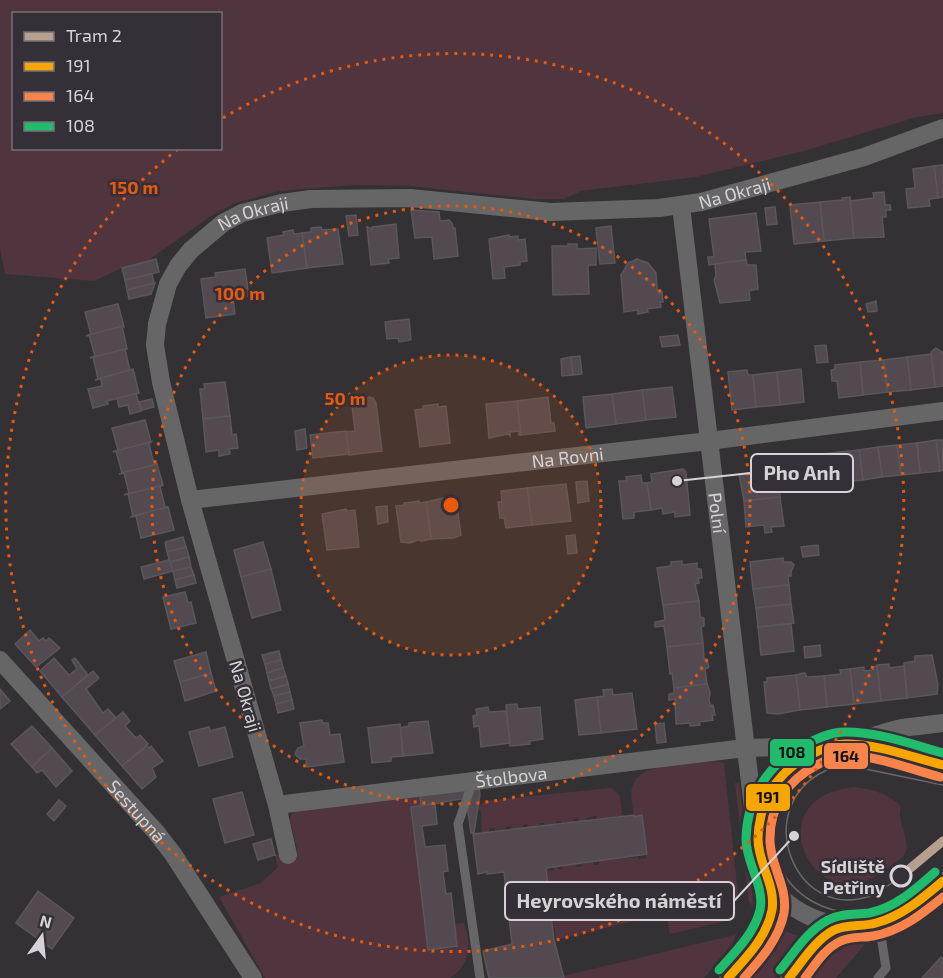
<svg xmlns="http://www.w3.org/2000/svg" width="943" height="978" viewBox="0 0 943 978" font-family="'Exo 2',sans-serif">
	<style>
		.green { fill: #50343e; fill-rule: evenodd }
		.building { fill: #534a51; stroke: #5a5659; stroke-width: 1.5 }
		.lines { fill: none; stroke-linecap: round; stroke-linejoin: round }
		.service { stroke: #666667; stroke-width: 9 }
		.minor { stroke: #666667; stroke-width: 18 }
		.tram { stroke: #69686a; stroke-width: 1.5 }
		.bus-1-casing { stroke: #352f37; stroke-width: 14 }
		.bus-2-casing { stroke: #352f37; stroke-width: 14 }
		.bus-3-casing { stroke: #352f37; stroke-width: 14 }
		.bus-1 { stroke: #f7a600; stroke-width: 9 }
		.bus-2 { stroke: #f8844c; stroke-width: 9 }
		.bus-3 { stroke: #20bc6c; stroke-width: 9 }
		.tram-1-casing { stroke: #352f37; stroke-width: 14 }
		.tram-1 { stroke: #b5a08e; stroke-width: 9 }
		.ring { fill: none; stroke: #e8590c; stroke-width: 3; stroke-dasharray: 3 6 }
		.stop-dot { fill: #352f37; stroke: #d6d2d7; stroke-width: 3 }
		.labels { text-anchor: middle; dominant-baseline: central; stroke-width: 5; stroke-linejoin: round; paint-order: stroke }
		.street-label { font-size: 18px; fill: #d6d2d7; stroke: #352f37 }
		.stop-label { font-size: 18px; font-weight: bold; fill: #d6d2d7; stroke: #352f37; text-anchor: end }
		.centre { fill: #e8590c; stroke: #352f37; stroke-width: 3 }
		.ring-label { font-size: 18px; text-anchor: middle; font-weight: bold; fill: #e8590c; stroke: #352f37; stroke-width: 5; stroke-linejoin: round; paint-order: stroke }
		.leader { fill: none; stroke: #d6d2d7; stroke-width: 2 }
		.callout-dot { fill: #d6d2d7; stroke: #352f37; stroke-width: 2 }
		.callout { fill: #352f37; stroke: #d6d2d7; stroke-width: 2 }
		.callout-label { font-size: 20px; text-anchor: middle; font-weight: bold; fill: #d6d2d7 }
		.line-badge { stroke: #352f37; stroke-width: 2 }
		.pale-badge-label { font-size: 16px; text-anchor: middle; font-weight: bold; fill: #111 }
	</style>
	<rect width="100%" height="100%" fill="#343135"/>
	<g class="green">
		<path d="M 0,0 L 943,0 L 943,113 L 917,117 L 807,150 L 696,177 L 581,191 L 564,199 L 535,199 L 410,186 L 354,185 L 280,191 L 235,203 L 211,216 L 147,261 L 122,268 L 94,281 L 5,274 L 0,248 ZM 14,14 L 220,14 L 220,148 L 14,148 Z"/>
		<path d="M 714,761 L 724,763 L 738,894 L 734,897 L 556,940 L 546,868 L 548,868 L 549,871 L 554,870 L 554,867 L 557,867 L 558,869 L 563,869 L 563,866 L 576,864 L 577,867 L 582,866 L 582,864 L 593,862 L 594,865 L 599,865 L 599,861 L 638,857 L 639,859 L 646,858 L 642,816 L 634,817 C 633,807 629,794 633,784 C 642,762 693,764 714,761 Z"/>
		<polygon points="739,782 754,908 749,902 735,783"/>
		<path d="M 855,787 C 871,789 891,794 901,807 C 896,822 910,839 906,851 C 903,860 888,867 881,872 C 814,924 753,796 855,787 Z"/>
		<path d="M 610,788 C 623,792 621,805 622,816 L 597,819 L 596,816 L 586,818 L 586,820 L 579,822 L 578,818 L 573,819 L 573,822 L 562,823 L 561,821 L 556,821 L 556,824 L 545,825 L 544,823 L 540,823 L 539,826 L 528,827 L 527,824 L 523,825 L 523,828 L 511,829 L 511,826 L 506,827 L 506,830 L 495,831 L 494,828 L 489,829 L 489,832 L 482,833 L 481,812 L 477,808 L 485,801 Z"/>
		<path d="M 464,792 L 468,798 L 411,807 L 428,950 L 457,946 L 454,924 L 464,923 C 472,942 470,967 450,978 L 265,978 L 219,897 L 261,883 L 278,867 L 275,855 L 298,853 L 290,820 L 291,815 L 299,808 Z"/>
		<polygon points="727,904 736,906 735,919 670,934 667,919"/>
		<polygon points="781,930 808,939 775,978 746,978 748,968"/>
		<polygon points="735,935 733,943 704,978 564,978 563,976"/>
		<polygon points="851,939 866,943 836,978 809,978 840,942"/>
	</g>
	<g class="building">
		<polygon points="943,165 943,197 938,198 934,166"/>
		<polygon points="934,166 938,198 929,199 930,206 908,208 906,189 915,188 913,169"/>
		<polygon points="884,192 885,205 890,205 891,210 886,210 886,217 882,217 884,237 854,238 850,201 874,198 873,193"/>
		<polygon points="850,197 854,238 824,241 820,202 843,200 842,198"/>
		<polygon points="820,202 824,241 794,244 790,205"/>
		<polygon points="775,207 777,224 767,225 765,208"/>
		<polygon points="411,210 439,212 440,221 449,220 452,223 453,228 455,228 458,256 434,259 432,237 415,238"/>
		<polygon points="756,213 761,251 745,252 746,260 709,265 708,257 714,257 709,219"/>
		<polygon points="356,215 358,235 349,236 346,216"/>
		<polygon points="396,224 399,258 388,259 389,263 371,265 367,227 372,229 372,227"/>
		<polygon points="611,226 615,263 600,264 596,228"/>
		<polygon points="321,227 322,230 338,229 343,264 307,268 302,233 311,232 311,228"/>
		<polygon points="293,230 294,234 302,233 307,268 272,273 267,238 284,235 283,232"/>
		<polygon points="509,235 509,237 518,236 518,240 525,239 527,261 520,262 520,265 504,267 505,278 493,279 489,239"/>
		<polygon points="568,244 577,244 577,249 596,248 596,265 588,265 589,294 553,295 552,246 568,246"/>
		<polygon points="156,259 159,272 125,280 122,268"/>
		<polygon points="637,259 648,263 656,273 657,288 659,293 662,292 663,302 660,302 661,307 647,309 648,312 638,314 638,310 624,312 621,275 628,263"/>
		<polygon points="746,260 747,265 756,265 758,289 749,291 750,300 720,303 714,280 716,276 715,264"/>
		<polygon points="245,269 249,296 233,298 235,314 206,318 201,279 216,277 215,273"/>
		<polygon points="152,274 154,283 127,290 125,280"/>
		<polygon points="155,283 151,294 129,299 127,290"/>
		<polygon points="876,301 877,311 868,312 866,304"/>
		<polygon points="118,304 124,327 86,336 91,334 85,312"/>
		<polygon points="409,319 411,340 399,342 398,338 387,339 385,322"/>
		<polygon points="122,326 127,349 90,358 95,356 89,335"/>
		<polygon points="678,335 680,345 662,347 660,337"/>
		<polygon points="826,345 828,362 817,363 815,346"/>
		<polygon points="936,348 943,353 943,386 935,387 931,352"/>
		<polygon points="125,349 130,371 98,379 93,357"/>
		<polygon points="931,354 935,387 911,390 907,357"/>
		<polygon points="580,356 582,374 573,375 571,357"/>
		<polygon points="571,357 573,375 562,376 561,359"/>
		<polygon points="907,357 911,390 887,392 884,360"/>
		<polygon points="884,360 887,392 863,395 860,362"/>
		<polygon points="860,362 863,395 839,398 837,381 832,381 831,370 835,369 835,365"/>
		<polygon points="133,369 139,393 107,401 108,404 93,408 88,389 102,386 101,379 95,380"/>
		<polygon points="801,369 804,402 780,405 777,372"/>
		<polygon points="747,370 748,375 753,375 756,407 732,410 728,372"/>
		<polygon points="777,372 780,405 756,407 753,375"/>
		<polygon points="225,382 230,416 203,419 200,389 205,389 204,384"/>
		<polygon points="672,387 676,417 646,420 642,390"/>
		<polygon points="642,390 646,420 616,424 612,394"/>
		<polygon points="136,394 141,411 130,414 128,405 119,407 117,398"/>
		<polygon points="612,394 616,424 586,428 583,397"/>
		<polygon points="369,397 373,398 376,403 382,451 349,455 346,432 355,431 352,406 363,405 366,399"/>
		<polygon points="548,397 551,423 554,423 555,431 521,435 517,401"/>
		<polygon points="152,399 154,407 142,410 139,402"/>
		<polygon points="517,401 521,435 519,435 519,431 510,432 510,436 508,434 489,438 486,404"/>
		<polygon points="438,404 438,407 446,406 450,443 420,447 415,410 423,409 423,406"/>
		<polygon points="230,416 232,435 236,434 238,448 229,449 230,454 219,456 219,450 206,452 203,419"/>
		<polygon points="145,420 151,442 113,452 118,450 112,428"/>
		<polygon points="305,429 307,448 297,450 295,431"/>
		<polygon points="346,431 349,454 313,458 310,435"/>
		<polygon points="936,440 943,440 943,470 940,471"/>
		<polygon points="936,440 940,471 920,473 917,443"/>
		<polygon points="151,442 149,444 154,464 157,464 122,473 116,451"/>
		<polygon points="917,443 920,473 901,475 897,445"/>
		<polygon points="897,445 901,475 882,477 878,447"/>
		<polygon points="878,447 882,477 863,480 859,450"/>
		<polygon points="859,450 863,480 843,482 840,452"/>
		<polygon points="840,452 843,482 816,485 815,475 811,475 810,468 814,468 813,455"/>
		<polygon points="157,464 163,485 124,495 129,493 124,473 119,474"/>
		<polygon points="756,467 763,467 764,471 777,470 780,497 744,501 739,474 756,472"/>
		<polygon points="683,469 686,472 690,515 675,517 675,512 663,514 662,508 651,510 647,483 652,482 651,474"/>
		<polygon points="641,475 642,483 647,483 651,510 634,512 634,518 623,519 619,481 627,481 626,477"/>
		<polygon points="587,481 589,501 578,503 576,482"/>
		<polygon points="566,484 571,521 532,525 527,488"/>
		<polygon points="163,485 160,487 165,507 168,507 133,516 128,494"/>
		<polygon points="527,488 532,525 506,528 504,518 500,518 498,502 502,502 501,491"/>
		<polygon points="448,497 449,500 456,499 461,535 454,538 431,539 426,502"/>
		<polygon points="780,497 784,526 771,527 772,532 765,533 764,525 746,527 744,501"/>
		<polygon points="419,501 419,503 426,502 431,539 422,541 418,540 410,543 401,542 396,506 405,505 404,503"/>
		<polygon points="387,506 388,522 378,524 376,507"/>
		<polygon points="168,507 174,530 141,538 136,516 130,517"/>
		<polygon points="346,509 347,511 355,510 359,547 327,550 322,514"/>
		<polygon points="575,535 577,553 568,554 566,536"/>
		<polygon points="183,537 186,547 167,552 165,542"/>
		<polygon points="263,542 271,569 241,577 234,550"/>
		<polygon points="818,545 819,555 803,557 801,547"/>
		<polygon points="186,547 189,557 170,562 167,552"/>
		<polygon points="189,557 191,567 173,571 170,562"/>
		<polygon points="783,558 783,562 791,562 794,565 791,572 791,576 788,576 789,585 753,589 750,562"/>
		<polygon points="169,560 173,571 144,579 141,567"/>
		<polygon points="682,561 682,565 697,563 697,569 701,569 702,578 698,578 699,583 695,584 699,601 663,605 657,568 671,566 671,562"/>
		<polygon points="191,567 194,575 175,580 173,571"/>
		<polygon points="271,569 281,610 252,618 241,577"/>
		<polygon points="194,575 196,583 177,588 175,580"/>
		<polygon points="789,585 791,604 756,608 753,589"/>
		<polygon points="185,592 188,603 191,602 196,623 171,629 163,597"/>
		<polygon points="699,601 700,617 704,618 704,626 701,627 703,643 667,647 664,626 655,627 655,622 665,620 663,605"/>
		<polygon points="791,604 794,623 758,627 756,608"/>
		<polygon points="791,624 794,651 761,655 758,627"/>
		<polygon points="30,630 39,641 43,638 46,641 49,638 60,648 36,667 15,644"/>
		<polygon points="703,643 704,659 707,659 709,667 705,669 707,684 674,688 672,673 670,674 667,647"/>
		<polygon points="820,645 821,656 805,658 804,647"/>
		<polygon points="279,651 281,660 265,664 262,655"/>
		<polygon points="206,652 211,673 180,682 174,661"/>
		<polygon points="932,655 938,685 937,694 907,698 904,663 915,661 915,656"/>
		<polygon points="54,658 69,675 77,669 72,660 75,658 88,675 62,697 40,671"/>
		<polygon points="281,660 283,668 267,673 265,664"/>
		<polygon points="889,664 889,668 904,666 907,698 881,701 877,665"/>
		<polygon points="877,666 881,701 854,704 850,669 864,667 864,671 873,670 872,667"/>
		<polygon points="283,668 286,676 269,681 267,673"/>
		<polygon points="850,669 854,704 827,707 824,676 841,674 840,670"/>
		<polygon points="93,671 99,678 86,689 103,713 108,709 116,718 95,735 62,697"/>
		<polygon points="211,673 216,691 185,701 180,682"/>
		<polygon points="803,673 805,673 807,677 824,676 827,707 800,710 796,675"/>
		<polygon points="796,675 800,710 778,714 767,713 764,682 767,682 767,678"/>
		<polygon points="286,676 288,684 271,689 269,681"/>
		<polygon points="288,684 290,692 274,696 271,689"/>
		<polygon points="707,684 710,692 709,701 711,706 713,705 715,715 712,715 713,720 699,722 700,725 690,726 690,723 676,724 675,699 669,700 669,694 674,693 674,688"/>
		<polygon points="0,689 10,701 0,709"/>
		<polygon points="612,689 613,695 632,693 637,729 601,733 597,697 604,696 603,690"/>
		<polygon points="290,692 292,700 276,704 274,696"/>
		<polygon points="597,697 601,733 579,735 575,700"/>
		<polygon points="292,700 294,709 278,713 276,704"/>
		<polygon points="517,704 518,709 540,707 543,739 529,741 530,744 510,746 506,705"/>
		<polygon points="488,707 489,712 506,711 510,743 481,747 479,726 474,727 473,716 477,715 476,709"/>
		<polygon points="123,712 130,721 125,726 136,738 140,735 148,744 122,766 95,735"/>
		<polygon points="322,720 323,723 328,723 330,735 340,734 344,762 307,767 306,759 300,759 295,754 298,748 304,746 300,723"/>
		<polygon points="428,721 433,753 403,756 400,728 409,726 409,723"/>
		<polygon points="664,723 666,742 657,743 655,724"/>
		<polygon points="400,724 403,756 391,757 391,761 372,763 368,728"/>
		<polygon points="32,726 52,748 32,767 11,744"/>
		<polygon points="209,727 210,731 225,727 233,757 199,766 189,732"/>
		<polygon points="147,746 149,748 151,746 163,761 152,768 156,777 142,789 122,766"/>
		<polygon points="52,748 72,771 56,787 42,770 37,773 32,767"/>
		<polygon points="479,789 480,794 474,833 471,833 466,798 421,806 420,795"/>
		<polygon points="242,792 254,835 225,843 213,799"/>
		<polygon points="59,800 66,806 54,821 47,814"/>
		<polygon points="435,804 437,824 422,826 425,847 445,845 448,871 443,872 446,894 451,893 457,946 428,950 411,807"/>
		<polygon points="634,815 634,817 642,815 647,854 546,868 554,940 564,978 489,978 483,951 512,944 504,872 487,874 487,872 478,874 473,834"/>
		<polygon points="271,839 275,855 258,860 253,844"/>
		<polygon points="38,891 74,918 52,949 16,923"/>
		<polygon points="941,957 943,959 943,978 922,978"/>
	</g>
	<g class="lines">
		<g class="service">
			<polyline points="473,781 458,824 480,978"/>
			<polyline points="878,978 886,968 879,923"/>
		</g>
		<g class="minor">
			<path id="s1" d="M 681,206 L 757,841"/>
			<path id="s2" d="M 190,500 L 709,441 L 943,411"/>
			<path id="s3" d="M 0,660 L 156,832 L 173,854 L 253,978"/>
			<path d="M 943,723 C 929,725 916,726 902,728 C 883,732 864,740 845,744 C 826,748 806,753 790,766 C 777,776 768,792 763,807 C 757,827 756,850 763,870 C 780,913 836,935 878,923 C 904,916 923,898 943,881"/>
			<polyline points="852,745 943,765"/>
			<path id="s4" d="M 277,805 L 745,748 L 829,746"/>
			<path id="s5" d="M 288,855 L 277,805 L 190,500 L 161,382 L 155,345 L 157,324 L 168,284 L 178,266 L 191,250 L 223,223 L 242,213 L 282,203 L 311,199 L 410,198 L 551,212 L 659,208 L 701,202 L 864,157 L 943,128"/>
			<path d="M 728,978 C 752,950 779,925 771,886"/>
			<polyline points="789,978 824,937 831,932 845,926"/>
		</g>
		<g class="tram">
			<path d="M 827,770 C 749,805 794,923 870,896 C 882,891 892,883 901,876"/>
			<path d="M 912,889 C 900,899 887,908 872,911 C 831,919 789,897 776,857 C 762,811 791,761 841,764 L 943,785"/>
		</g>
		<g class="bus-1-casing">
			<g id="bus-1">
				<path d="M 728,978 C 746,958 767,937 772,910 C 776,885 758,864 758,839 C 759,801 777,772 810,755 C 821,749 833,744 845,744 C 878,744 911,757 943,765"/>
				<path d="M 789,978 C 802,962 815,940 834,930 C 847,924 862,927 876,923 C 902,916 923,898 943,881"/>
			</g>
		</g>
		<g class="bus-2-casing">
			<g id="bus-2">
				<path d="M 744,978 C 761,959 779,939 784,913 C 788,887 771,867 770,842 C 769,808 786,781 817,765 C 824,761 833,757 842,756 C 874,754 909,769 940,777"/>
				<path d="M 805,978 C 815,965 825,948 841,941 C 851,936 863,938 873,936 C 901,931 922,914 943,897"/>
			</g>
		</g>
		<g class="bus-3-casing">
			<g id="bus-3">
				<path d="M 719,970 C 735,952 754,934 760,910 C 765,886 746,864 746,839 C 747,797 768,763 806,744 C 818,738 831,732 845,732 C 878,732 911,744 943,753"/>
				<path d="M 780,970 C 794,953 807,931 828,920 C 841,913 855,915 869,913 C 895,908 916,889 935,872"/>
			</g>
		</g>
		<use href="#bus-1" class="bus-1"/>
		<use href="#bus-2" class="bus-2"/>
		<use href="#bus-3" class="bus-3"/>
		<g class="tram-1-casing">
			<polyline id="tram-1" points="901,876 943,841"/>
		</g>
		<use href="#tram-1" class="tram-1"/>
	</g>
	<circle cx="451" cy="505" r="150" fill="#e8590c" fill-opacity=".12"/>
	<g class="ring">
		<circle cx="451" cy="505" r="150"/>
		<circle cx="451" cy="505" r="299"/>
		<path d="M223 118A449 449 0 1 1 178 149"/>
	</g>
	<circle class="stop-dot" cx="901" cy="876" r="10"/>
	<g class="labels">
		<g class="street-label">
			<text stroke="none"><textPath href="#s5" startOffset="1191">Na Okraji</textPath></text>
			<text stroke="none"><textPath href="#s5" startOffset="705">Na Okraji</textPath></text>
			<text stroke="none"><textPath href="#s2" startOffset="380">Na Rovni</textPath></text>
			<text stroke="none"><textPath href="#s1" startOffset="309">Polní</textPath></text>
			<text transform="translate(246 696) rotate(74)">Na Okraji</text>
			<text stroke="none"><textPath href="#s4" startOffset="236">Štolbova</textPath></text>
			<text stroke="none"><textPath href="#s3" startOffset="204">Sestupná</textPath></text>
		</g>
		<g class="stop-label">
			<text x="885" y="866">Sídliště<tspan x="885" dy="21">Petřiny</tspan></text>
		</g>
	</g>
	<circle cx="451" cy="505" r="9" class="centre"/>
	<g class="ring-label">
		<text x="134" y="194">150 m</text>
		<text x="240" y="300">100 m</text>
		<text x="345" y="405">50 m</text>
	</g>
	<path class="leader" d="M677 481L751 473M794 836L734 901"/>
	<g class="callout-dot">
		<circle cx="677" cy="481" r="6"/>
		<circle cx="794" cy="836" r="6"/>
	</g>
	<g class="callout">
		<rect x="751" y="454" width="102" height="38" rx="6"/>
		<rect x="505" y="882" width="229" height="38" rx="6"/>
	</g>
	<g class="callout-label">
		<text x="802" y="480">Pho Anh</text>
		<text x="619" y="908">Heyrovského náměstí</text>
	</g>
	<g class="line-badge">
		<rect x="769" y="738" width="46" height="29" rx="6" fill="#20bc6c"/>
		<rect x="823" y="742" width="46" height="28" rx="6" fill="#f8844c"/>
		<rect x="745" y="783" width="46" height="29" rx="6" fill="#f7a600"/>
	</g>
	<g class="pale-badge-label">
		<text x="792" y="758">108</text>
		<text x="846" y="762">164</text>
		<text x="768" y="803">191</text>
	</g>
	<rect x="12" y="12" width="210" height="138" fill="#352f37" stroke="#757077" stroke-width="1.5"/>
	<rect x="24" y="32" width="30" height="9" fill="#b5a08e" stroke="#757077" stroke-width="1.5"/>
	<text x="66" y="42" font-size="18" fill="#d6d2d7">Tram 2</text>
	<rect x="24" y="62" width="30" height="9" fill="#f7a600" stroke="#757077" stroke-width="1.5"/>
	<text x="66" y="72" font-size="18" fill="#d6d2d7">191</text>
	<rect x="24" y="92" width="30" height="9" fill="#f8844c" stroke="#757077" stroke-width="1.5"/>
	<text x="66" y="102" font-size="18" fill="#d6d2d7">164</text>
	<rect x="24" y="122" width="30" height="9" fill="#20bc6c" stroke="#757077" stroke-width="1.5"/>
	<text x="66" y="132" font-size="18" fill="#d6d2d7">108</text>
	<g transform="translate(42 936) rotate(15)" stroke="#352f37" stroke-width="4.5" paint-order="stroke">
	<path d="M0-4.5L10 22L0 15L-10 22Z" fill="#d6d2d7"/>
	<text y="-9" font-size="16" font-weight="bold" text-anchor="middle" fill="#d6d2d7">N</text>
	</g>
</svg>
